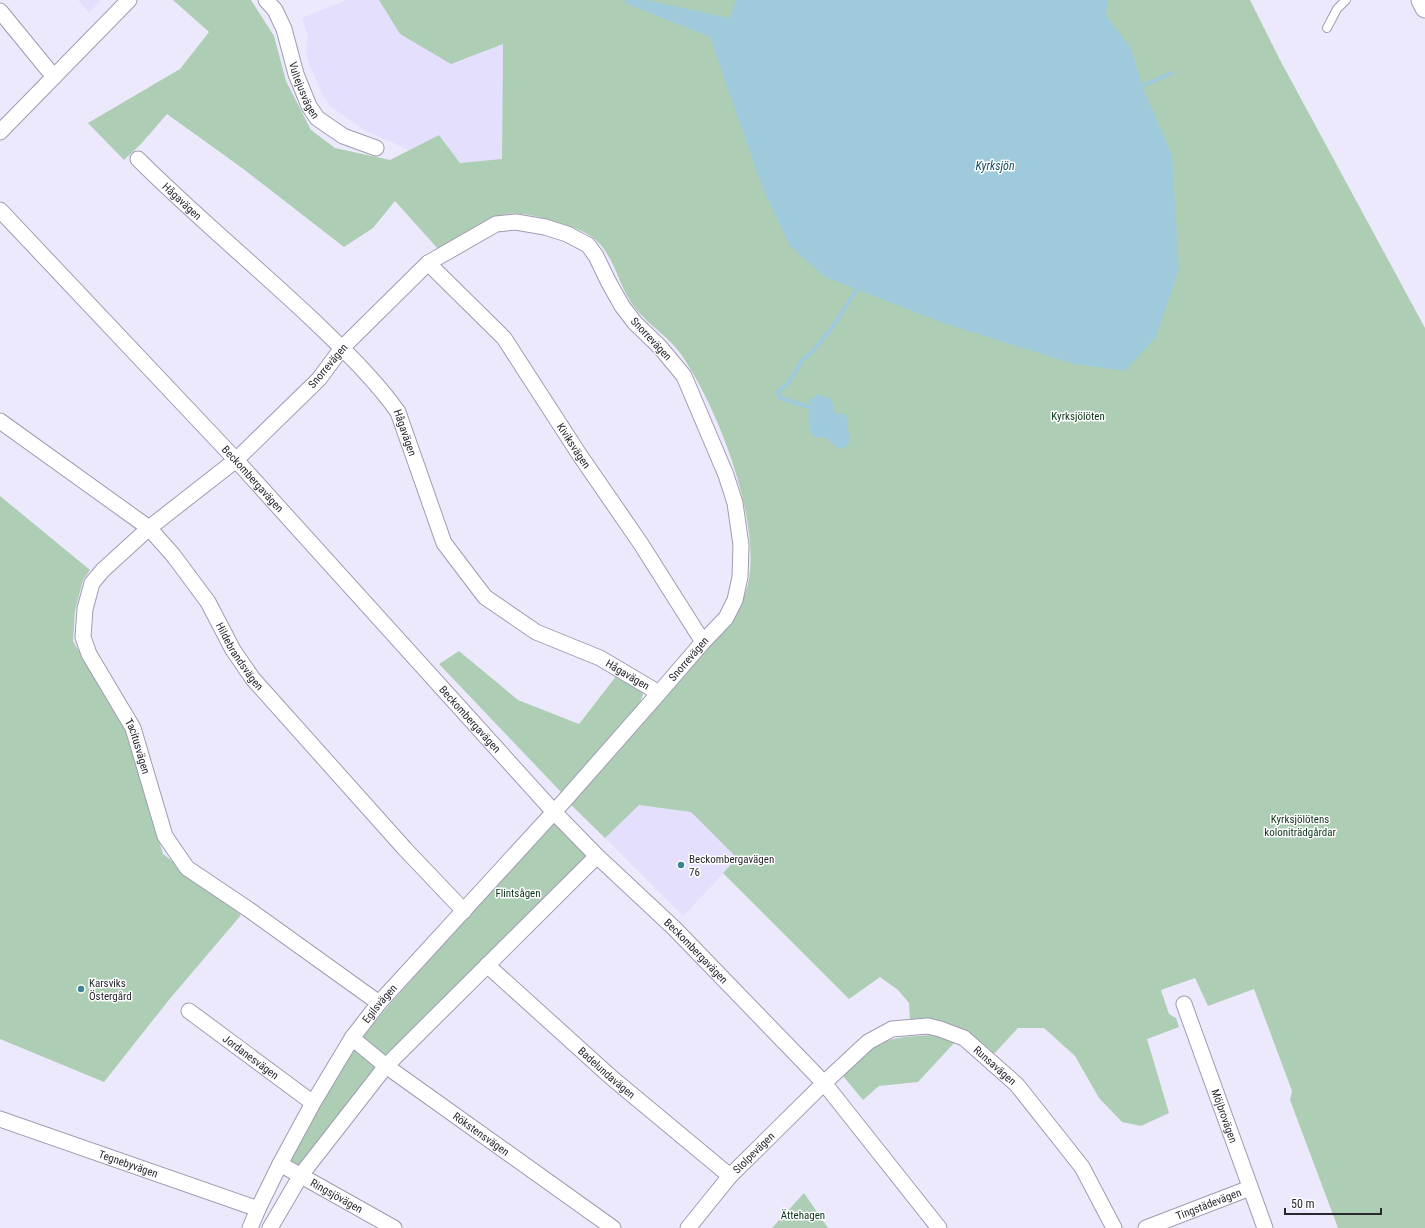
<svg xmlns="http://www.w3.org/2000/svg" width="1425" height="1228" viewBox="0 0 1425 1228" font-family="'Roboto Condensed',sans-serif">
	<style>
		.built { fill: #e5dffe }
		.green { fill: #adceb5 }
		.water { fill: #9ecadb }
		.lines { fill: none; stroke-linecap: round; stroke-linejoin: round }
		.stream { stroke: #9ecadb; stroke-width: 4 }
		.service-casing { stroke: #a09bb2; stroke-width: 10 }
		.minor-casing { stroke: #a09bb2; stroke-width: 17 }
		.tertiary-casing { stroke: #a09bb2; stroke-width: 21 }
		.service { stroke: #fff; stroke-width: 8 }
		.minor { stroke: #fff; stroke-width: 15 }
		.tertiary { stroke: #fff; stroke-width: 19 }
		.poi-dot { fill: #3f8491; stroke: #fff; stroke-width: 1.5 }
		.labels { text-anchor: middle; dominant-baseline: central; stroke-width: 3; stroke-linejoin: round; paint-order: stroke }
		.street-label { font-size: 11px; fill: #292730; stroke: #fff }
		.park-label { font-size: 11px; fill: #0a3419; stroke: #fff }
		.poi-label { font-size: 11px; fill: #292730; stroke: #fff; text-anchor: start }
		.water-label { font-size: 12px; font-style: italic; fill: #165063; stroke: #fff }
	</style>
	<rect width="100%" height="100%" fill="#ede9fd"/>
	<g class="built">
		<polygon points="78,0 101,0 89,13"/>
		<polygon points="347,0 379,0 400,34 503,43 502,160 460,163 439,135 409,150 366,131 330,106 324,97 308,62 306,48 308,37 302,18"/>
		<polygon points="639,805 691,812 738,858 683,916 605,838"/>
	</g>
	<g class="green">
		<path d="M 173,0 L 251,0 L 274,36 L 286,81 L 311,130 L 335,148 L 390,160 L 439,135 L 460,163 L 502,159 L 503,44 L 451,64 L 400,34 L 379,0 L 1250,0 L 1280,60 L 1425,328 L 1425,1228 L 1338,1228 L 1290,1100 L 1292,1091 L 1254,989 L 1208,1006 L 1195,978 L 1161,990 L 1169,1014 L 1176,1018 L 1179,1027 L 1147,1039 L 1169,1113 L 1141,1126 L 1122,1122 L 1099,1098 L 1075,1056 L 1044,1028 L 1018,1028 L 993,1055 L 910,1023 L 909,1003 L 898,990 L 880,977 L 849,999 L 723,873 L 737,858 L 691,812 L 639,805 L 605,838 L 569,803 L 738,609 C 742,601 746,593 748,584 C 762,521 717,405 680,353 C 668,336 648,325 635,308 C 617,286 615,251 589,235 C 578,228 565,225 553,221 C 539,217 522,212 508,214 C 489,216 455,239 438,249 L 395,201 L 373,228 L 344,247 L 242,168 L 167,114 L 141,144 L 124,160 L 88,123 L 180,69 L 209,32 Z"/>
		<polygon points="0,496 90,570 83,580 75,611 73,641 126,729 163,854 241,915 168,1001 104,1082 0,1039"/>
		<polygon points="459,651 518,700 579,724 617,675 640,689 643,694 640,703 561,792 439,664"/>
		<polygon points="555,823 589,856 366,1082 331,1123 299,1167 289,1162 330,1085 369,1028 469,915"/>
		<path d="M 934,1035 L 955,1042 L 918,1082 L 879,1086 L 863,1100 L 843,1076 C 853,1066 869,1049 881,1043 C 897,1036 917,1036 934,1035 Z"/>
		<polygon points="804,1193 828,1228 772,1228"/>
	</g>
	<g class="water">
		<polygon points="626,0 646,0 729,18 736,0 1108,0 1106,15 1131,48 1142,86 1172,155 1179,269 1156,337 1125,371 1074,364 943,323 825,277 790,246 763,189 732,101 710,37 625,3"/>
		<path d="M 818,394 L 832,400 L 835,414 L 846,414 L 850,442 L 844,449 L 838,448 L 824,437 L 813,437 C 806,425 809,413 810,400 Z"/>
	</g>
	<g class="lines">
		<g class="stream">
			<polyline points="1142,86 1172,73"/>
			<polyline points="809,407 780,398 778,392 790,381 803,359 813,351 834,325 857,289"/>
		</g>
		<g class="service-casing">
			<polyline id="service" points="1327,28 1337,9 1346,0"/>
		</g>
		<g class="minor-casing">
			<g id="minor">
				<path id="s1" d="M 266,0 L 275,10 L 284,29 L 296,74 L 309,106 L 317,118 L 343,136 L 376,148"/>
				<polyline points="0,11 54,77"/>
				<polyline points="0,132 129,0"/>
				<path id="s2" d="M 138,159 C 194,215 256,266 313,320 C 343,349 374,378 398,412 L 444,543 L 485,597 L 536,632 L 600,658 L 659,693"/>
				<path id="s3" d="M 0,210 L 236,460 L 554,812 L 597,856 L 675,929 L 824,1083 L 939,1228"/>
				<path id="s4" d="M 428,263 L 504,338 L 579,454 L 641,544 L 703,642"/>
				<path id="s5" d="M 0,421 L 149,528 L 173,555 L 208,602 L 233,650 L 253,679 L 405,849 L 464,911"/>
				<path id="s6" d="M 487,965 L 612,1078 L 730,1176"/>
				<path id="s7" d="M 1184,1004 L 1265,1228"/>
				<path id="s8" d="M 189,1011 L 313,1103"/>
				<path id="s9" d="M 352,1038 L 386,1066 L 613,1228"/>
				<path id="s10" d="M 0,1119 L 258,1209"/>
				<path id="s11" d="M 280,1164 L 394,1228"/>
				<path id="s12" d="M 250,1228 L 258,1209 L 280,1164 L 313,1103 L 352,1038 L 379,1003 L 564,801 L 659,693 L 703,642 L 726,618 L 735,600 L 740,577 L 741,545 L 735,503 L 726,475 L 684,376 L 660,347 L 635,323 L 622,306 L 608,281 L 596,256 L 588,245 L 567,234 L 545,227 L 516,222 L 496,224 L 428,263 L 342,348 L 319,379 L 236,460 L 149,528 L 103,570 L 92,583 L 85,609 L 83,637 L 89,654 L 133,728 L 165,836 L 187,868 L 248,909 L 379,1003"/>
				<polyline points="270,1228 301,1175 386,1066 597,856"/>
				<path id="s13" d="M 688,1228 L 730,1176 L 824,1083 L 868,1042 L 892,1029 L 928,1026 L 940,1029 L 964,1038 L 1017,1085 L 1082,1167 L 1114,1228"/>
				<path id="s14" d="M 1146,1228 L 1250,1188"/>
			</g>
		</g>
		<g class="tertiary-casing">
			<polyline id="tertiary" points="1421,0 1425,8"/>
		</g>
		<use href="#service" class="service"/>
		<use href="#minor" class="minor"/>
		<use href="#tertiary" class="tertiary"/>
	</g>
	<g class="poi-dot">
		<circle cx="681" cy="865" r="4"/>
		<circle cx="81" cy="989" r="4"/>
	</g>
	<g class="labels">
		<g class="street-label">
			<text stroke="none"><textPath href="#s1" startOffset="99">Vultejusvägen</textPath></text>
			<text stroke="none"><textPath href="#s2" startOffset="61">Hågavägen</textPath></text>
			<text transform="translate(651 339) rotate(47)">Snorrevägen</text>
			<text transform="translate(328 366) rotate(-50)">Snorrevägen</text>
			<text stroke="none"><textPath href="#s2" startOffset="385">Hågavägen</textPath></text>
			<text stroke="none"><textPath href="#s4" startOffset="235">Kiviksvägen</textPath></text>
			<text stroke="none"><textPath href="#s3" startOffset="369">Beckombergavägen</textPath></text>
			<text stroke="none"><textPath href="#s5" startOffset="341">Hildebrandsvägen</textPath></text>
			<text stroke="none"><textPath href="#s12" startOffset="723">Snorrevägen</textPath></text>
			<text stroke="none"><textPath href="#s2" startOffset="733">Hågavägen</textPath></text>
			<text stroke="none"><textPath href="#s3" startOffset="693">Beckombergavägen</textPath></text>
			<text stroke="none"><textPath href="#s12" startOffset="2015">Tacitusvägen</textPath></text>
			<text stroke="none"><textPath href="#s3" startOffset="1017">Beckombergavägen</textPath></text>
			<text stroke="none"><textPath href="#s12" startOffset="260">Egilsvägen</textPath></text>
			<text stroke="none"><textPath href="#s8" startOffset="77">Jordanesvägen</textPath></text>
			<text stroke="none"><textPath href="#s13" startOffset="402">Runsavägen</textPath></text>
			<text stroke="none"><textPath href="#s6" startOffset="161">Badelundavägen</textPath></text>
			<text stroke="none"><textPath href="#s7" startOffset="119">Möjbrovägen</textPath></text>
			<text stroke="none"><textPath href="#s9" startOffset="161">Rökstensvägen</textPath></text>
			<text stroke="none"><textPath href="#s13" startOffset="100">Stolpevägen</textPath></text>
			<text stroke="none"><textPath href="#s10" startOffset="136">Tegnebyvägen</textPath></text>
			<text stroke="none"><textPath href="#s11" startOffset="65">Ringsjövägen</textPath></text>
			<text stroke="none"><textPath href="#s14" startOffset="67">Tingstädevägen</textPath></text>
		</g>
		<g class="park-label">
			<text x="1078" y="416">Kyrksjölöten</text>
			<text x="1300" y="819">Kyrksjölötens<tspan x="1300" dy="13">koloniträdgårdar</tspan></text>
			<text x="518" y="893">Flintsågen</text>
			<text x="803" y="1215">Ättehagen</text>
		</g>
		<g class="poi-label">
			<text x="689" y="859">Beckombergavägen<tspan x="689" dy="13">76</tspan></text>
			<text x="89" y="983">Karsviks<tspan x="89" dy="13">Östergård</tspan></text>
		</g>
		<g class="water-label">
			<text x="995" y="166">Kyrksjön</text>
		</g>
	</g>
	<path d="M1285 1208v6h96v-6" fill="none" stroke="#292730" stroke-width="2"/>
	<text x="1291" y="1208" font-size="12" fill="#292730" stroke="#ffffff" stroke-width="3" paint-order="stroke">50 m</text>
</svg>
